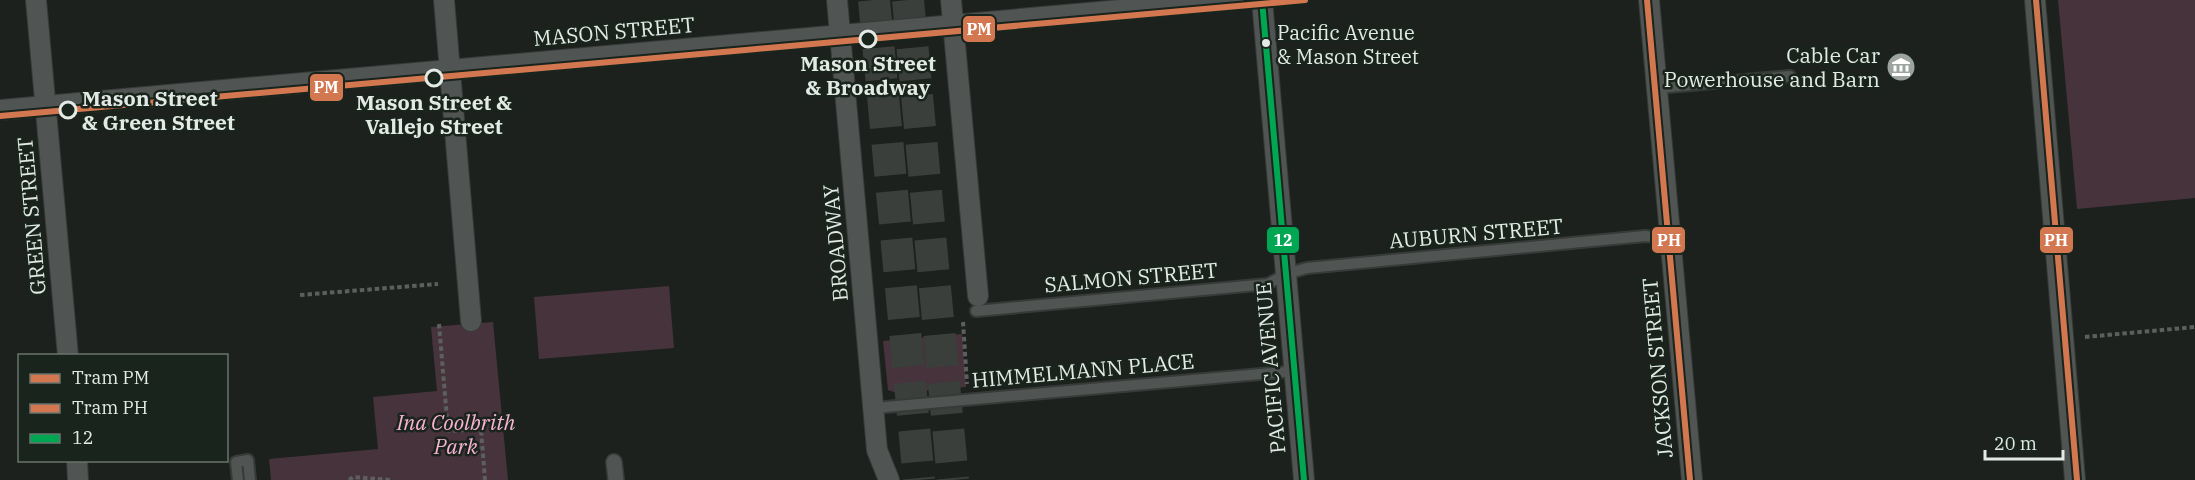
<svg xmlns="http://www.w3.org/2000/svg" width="2195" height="480" viewBox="0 0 2195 480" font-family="'IBM Plex Serif',serif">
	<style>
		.green { fill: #47333c }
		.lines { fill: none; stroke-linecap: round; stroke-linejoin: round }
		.primary-tunnel { stroke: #3a3f3c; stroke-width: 32; stroke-dasharray: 32 16; stroke-linecap: butt }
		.service-casing { stroke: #363b38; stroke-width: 14 }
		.pedestrian-casing { stroke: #363b38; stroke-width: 18 }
		.minor-casing { stroke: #363b38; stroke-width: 22 }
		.path { stroke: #5c5f5d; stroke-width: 4; stroke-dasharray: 4.5 3; stroke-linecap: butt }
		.service { stroke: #505452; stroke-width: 10 }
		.pedestrian { stroke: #505452; stroke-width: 15 }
		.minor { stroke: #505452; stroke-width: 20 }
		.bus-1-casing { stroke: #19241d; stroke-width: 10 }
		.bus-1 { stroke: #00a651; stroke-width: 6 }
		.tram-1-casing { stroke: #19241d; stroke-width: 10 }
		.tram-2-casing { stroke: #19241d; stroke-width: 10 }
		.tram-1 { stroke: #d37750; stroke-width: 6 }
		.tram-2 { stroke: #d37750; stroke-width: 6 }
		.stop-dot { fill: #19241d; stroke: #e3eae6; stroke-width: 3 }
		.bus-dot { fill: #e3eae6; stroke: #19241d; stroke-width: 2 }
		.labels { text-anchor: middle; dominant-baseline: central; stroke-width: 5; stroke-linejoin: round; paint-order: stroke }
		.bus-label { font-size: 20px; fill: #e3eae6; stroke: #19241d; text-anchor: start }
		.street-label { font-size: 21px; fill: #e3eae6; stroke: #19241d }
		.poi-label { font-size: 21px; fill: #e3eae6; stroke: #19241d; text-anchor: end }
		.stop-label { font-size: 21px; font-weight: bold; fill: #e3eae6; stroke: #19241d }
		.park-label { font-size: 21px; font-style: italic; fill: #fab3d4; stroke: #19241d }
		.line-badge { stroke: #19241d; stroke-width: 2 }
		.badge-label { font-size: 16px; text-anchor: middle; font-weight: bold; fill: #fff }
	</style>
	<rect width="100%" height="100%" fill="#1c211e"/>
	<g class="green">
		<polygon points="2058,0 2195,0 2195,198 2077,209"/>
		<polygon points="669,286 674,348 539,359 534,297"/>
		<polygon points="493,322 508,480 271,480 269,459 378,449 373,397 437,391 431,327"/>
		<polygon points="962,334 966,387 897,393 888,390 883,341"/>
	</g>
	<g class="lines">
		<g class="primary-tunnel">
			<polyline points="874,0 919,480"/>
			<polyline points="908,0 953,480"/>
		</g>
		<g class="service-casing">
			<g id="service">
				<polyline points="1657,88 1790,76"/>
				<polyline points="976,311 1268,284 1286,274 1307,268 1645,236 1670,238"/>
				<polyline points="874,408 1295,371"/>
				<polyline points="238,480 236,462 248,460 250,480"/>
			</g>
		</g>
		<g class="pedestrian-casing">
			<polyline id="pedestrian" points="614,462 616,480"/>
		</g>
		<g class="minor-casing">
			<g id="minor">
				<polyline points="36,0 68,356"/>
				<polyline points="444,0 471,321"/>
				<polyline points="837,0 877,450 889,480"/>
				<polyline points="951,0 978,296"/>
				<polyline points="1262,0 1304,480"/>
				<polyline points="1649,0 1692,480"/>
				<polyline points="2035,0 2075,480"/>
				<polyline points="0,110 1233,0"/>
				<polyline points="77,460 78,480"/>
			</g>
		</g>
		<g class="path">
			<polyline points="300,295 438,284"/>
			<polyline points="963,322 967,384"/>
			<polyline points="439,324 448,431 481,429 485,480"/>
			<polyline points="2085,337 2195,327"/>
			<polyline points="349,480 353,477 391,480"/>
		</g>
		<use href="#service" class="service"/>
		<use href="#pedestrian" class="pedestrian"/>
		<use href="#minor" class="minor"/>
		<g class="bus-1-casing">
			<polyline id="bus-1" points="1262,0 1304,480"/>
		</g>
		<use href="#bus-1" class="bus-1"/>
		<g class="tram-1-casing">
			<path id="tram-1" d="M 0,116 C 435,79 870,38 1305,0"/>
		</g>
		<g class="tram-2-casing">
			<g id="tram-2">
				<polyline points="1647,0 1690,480"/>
				<polyline points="2036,0 2077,480"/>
			</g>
		</g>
		<use href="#tram-1" class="tram-1"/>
		<use href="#tram-2" class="tram-2"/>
	</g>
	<defs>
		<g id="museum-disc" transform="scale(1.5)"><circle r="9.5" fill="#9da4a0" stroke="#19241d"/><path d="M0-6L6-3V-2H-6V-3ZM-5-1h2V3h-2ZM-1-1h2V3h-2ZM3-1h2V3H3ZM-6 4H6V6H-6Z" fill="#fff"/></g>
	</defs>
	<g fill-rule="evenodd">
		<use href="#museum-disc" x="1901" y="67"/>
	</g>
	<g class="stop-dot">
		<circle cx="868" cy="39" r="8"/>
		<circle cx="434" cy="78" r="8"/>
		<circle cx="68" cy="110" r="8"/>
	</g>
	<circle class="bus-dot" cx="1266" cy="43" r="5"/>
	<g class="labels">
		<g class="bus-label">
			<text x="1277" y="32">Pacific Avenue<tspan x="1277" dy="24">&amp; Mason Street</tspan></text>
		</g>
		<g class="street-label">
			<text transform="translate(614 31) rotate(-5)">MASON STREET</text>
			<text transform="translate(31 216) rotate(-95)">GREEN STREET</text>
			<text transform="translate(1476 233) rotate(-5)">AUBURN STREET</text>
			<text transform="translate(835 243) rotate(-95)">BROADWAY</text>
			<text transform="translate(1131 277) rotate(-5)">SALMON STREET</text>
			<text transform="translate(1270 368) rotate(-95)">PACIFIC AVENUE</text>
			<text transform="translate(1657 368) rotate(-95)">JACKSON STREET</text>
			<text transform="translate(1083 370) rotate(-5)">HIMMELMANN PLACE</text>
		</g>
		<g class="poi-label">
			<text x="1880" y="55">Cable Car<tspan x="1880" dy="24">Powerhouse and Barn</tspan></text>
		</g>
		<g class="stop-label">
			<text x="868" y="63">Mason Street<tspan x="868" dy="24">&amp; Broadway</tspan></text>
			<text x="82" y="98" text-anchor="start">Mason Street<tspan x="82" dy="24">&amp; Green Street</tspan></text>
			<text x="434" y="102">Mason Street &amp;<tspan x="434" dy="24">Vallejo Street</tspan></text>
		</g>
		<g class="park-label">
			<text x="456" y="422">Ina Coolbrith<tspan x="456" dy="24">Park</tspan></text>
		</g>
	</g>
	<g class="line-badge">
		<rect x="962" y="15" width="34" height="28" rx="6" fill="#d37750"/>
		<rect x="309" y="73" width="35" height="29" rx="6" fill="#d37750"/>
		<rect x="1266" y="226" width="34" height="28" rx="6" fill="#00a651"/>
		<rect x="1651" y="226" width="35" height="28" rx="6" fill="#d37750"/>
		<rect x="2039" y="226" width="35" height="28" rx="6" fill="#d37750"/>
	</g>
	<g class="badge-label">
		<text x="979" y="35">PM</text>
		<text x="326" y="93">PM</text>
		<text x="1283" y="246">12</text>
		<text x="1669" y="246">PH</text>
		<text x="2056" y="246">PH</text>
	</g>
	<rect x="18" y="354" width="210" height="108" fill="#19241d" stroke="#6a736d" stroke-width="1.5"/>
	<rect x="30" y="374" width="30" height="9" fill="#d37750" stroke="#6a736d" stroke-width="1.5"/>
	<text x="72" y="384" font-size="18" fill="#e3eae6">Tram PM</text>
	<rect x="30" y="404" width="30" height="9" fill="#d37750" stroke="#6a736d" stroke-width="1.5"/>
	<text x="72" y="414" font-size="18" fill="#e3eae6">Tram PH</text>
	<rect x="30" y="434" width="30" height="9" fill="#00a651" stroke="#6a736d" stroke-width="1.5"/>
	<text x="72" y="444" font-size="18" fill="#e3eae6">12</text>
	<path d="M1985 450v9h78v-9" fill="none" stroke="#e3eae6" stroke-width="3"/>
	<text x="1994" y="450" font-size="18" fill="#e3eae6" stroke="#19241d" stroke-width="4.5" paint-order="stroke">20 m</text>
</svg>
